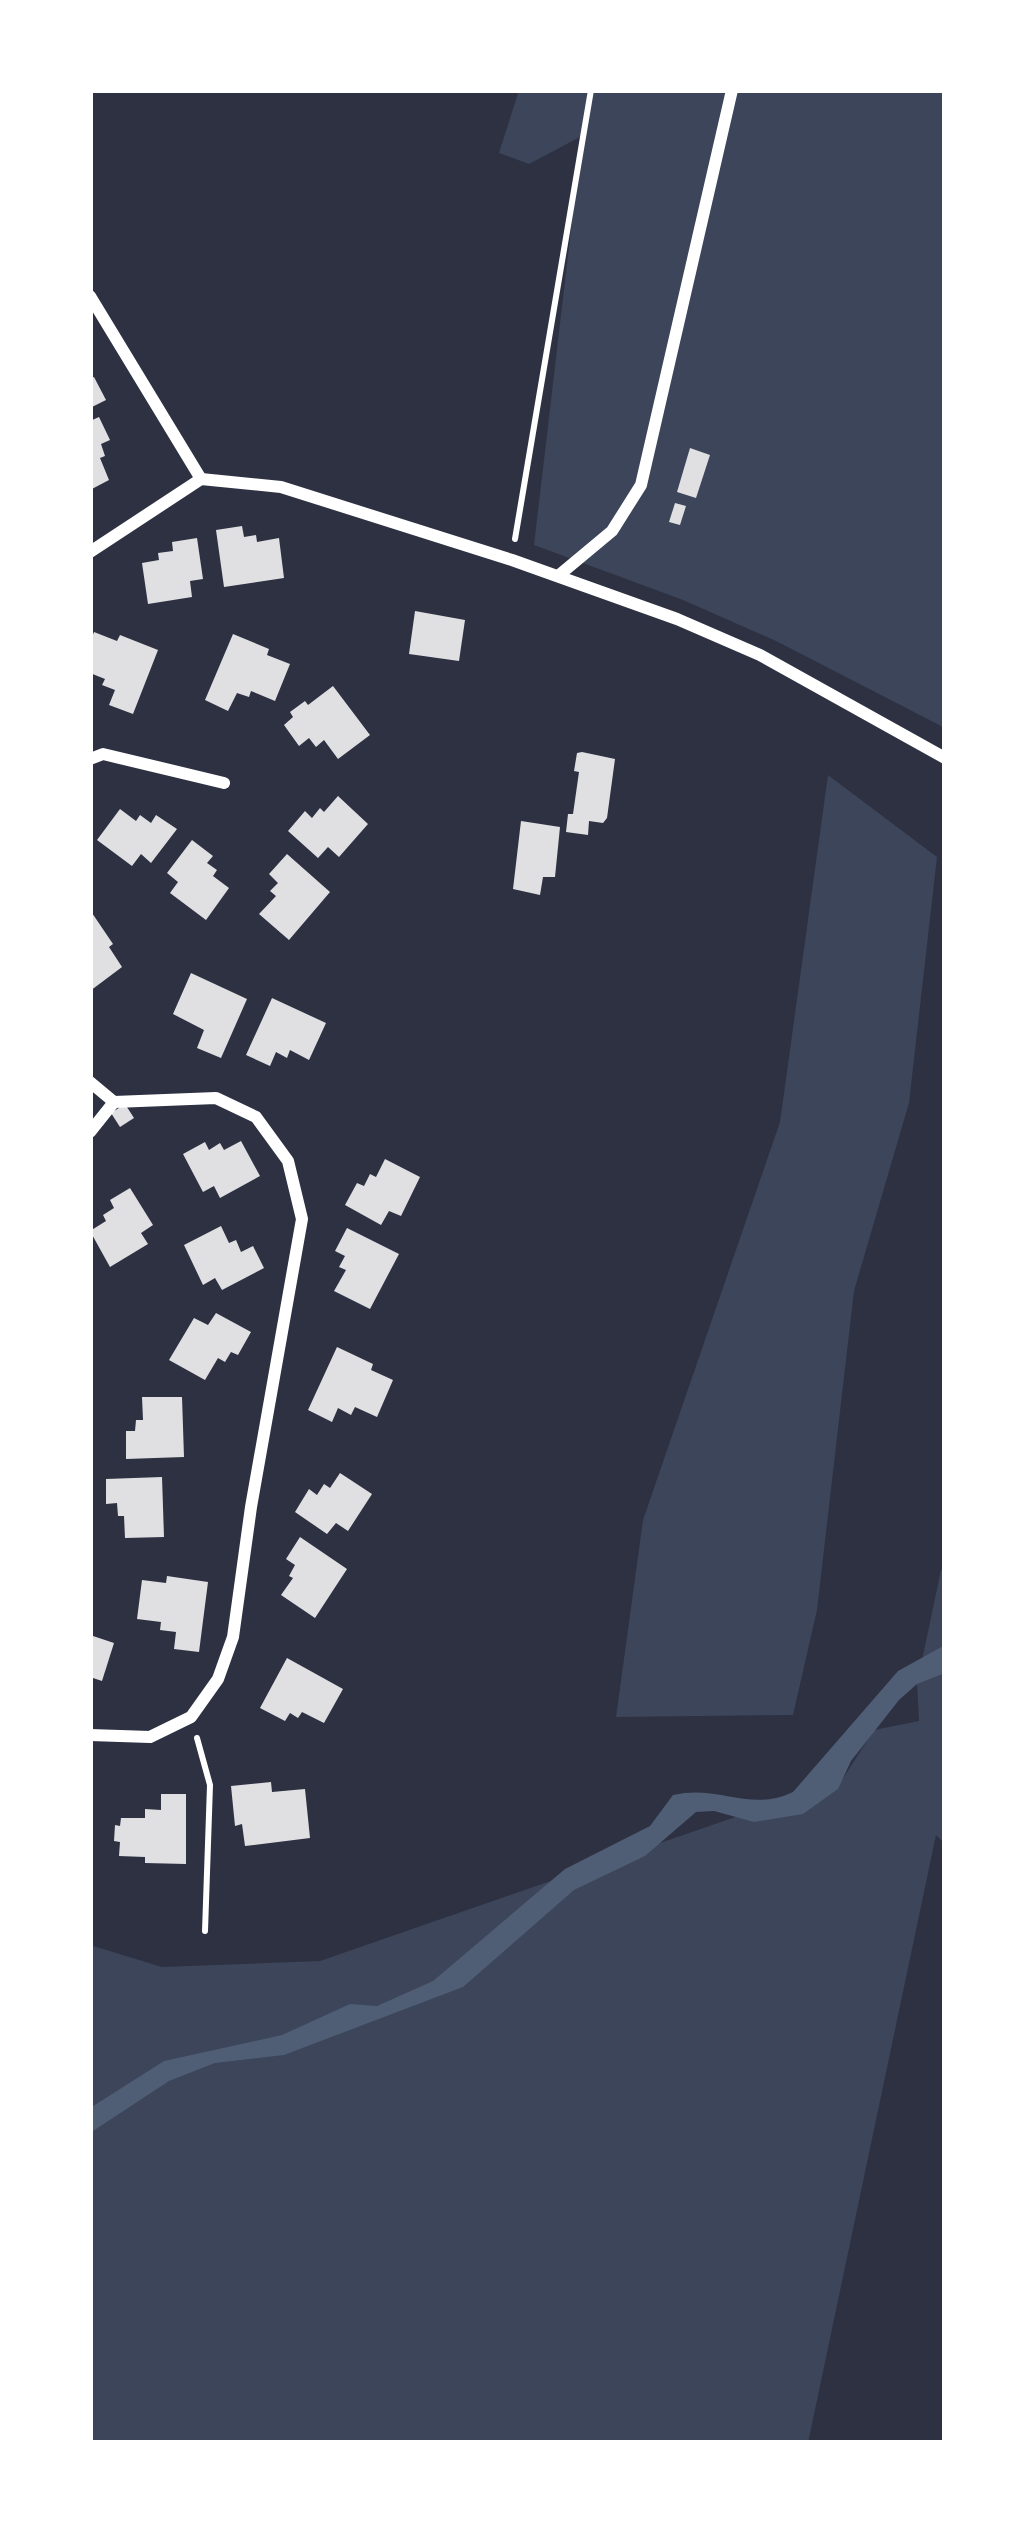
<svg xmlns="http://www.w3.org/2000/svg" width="1035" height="2533" viewBox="0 0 1035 2533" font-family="Quicksand,sans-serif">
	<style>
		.green { fill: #3c4559 }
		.water { fill: #4f5d75 }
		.building { fill: #e0e0e3 }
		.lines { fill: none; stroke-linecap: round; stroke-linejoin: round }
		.path { stroke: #fff; stroke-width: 6 }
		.minor { stroke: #fff; stroke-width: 12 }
	</style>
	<rect width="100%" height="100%" fill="#2d3142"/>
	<g class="green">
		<polygon points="519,90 945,90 945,728 776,641 683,600 534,545 582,136 529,164 499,153"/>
		<polygon points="828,775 937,857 909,1103 854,1291 817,1610 793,1715 616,1717 643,1520 780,1122"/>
		<polygon points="945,1568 945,1844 936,1835 808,2443 90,2443 90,1945 162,1967 320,1961 842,1780 874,1730 919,1721 917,1684 941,1570"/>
	</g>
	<path class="water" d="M 945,1645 L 945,1673 L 917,1684 L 899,1700 L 851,1761 L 838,1789 L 803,1814 L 754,1822 L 714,1811 L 696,1812 L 645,1856 L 574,1890 L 463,1987 L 284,2055 L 215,2063 L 169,2081 L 90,2133 L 90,2108 L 164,2061 L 282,2035 L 350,2004 L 377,2006 L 433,1981 L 565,1869 L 650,1826 L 673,1795 C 719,1784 750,1813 793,1792 L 898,1671 Z"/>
	<g class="building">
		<polygon points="94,377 106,400 90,408 90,378"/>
		<polygon points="99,417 110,440 101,444 105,456 100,458 109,480 90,490 90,421"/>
		<polygon points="690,448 710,455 696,498 677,492"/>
		<polygon points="675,503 686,506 680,525 669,522"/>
		<polygon points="242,526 244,537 256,535 257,542 279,538 284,578 224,587 216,530"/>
		<polygon points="197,538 203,579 190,581 192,597 148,604 142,563 159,560 158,553 173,551 172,542"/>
		<polygon points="415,611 465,620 459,661 409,654"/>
		<polygon points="94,632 117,641 120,635 158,650 133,714 109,705 115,690 102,685 105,679 90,673 90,643"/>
		<polygon points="233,634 269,649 267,655 290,664 275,701 251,691 249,697 237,693 228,711 205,700"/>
		<polygon points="333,686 370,735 338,759 324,740 316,747 309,738 299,746 284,725 293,717 290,712 305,701 308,705"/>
		<polygon points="582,752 615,759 607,818 603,823 589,821 588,835 566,832 568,814 573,814 579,772 574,771 577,753"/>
		<polygon points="338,796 368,824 339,857 328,847 318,858 288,831 305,811 312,818 320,808 324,812"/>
		<polygon points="120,809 136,821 140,815 151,823 156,815 177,829 151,863 141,854 132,866 97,840"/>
		<polygon points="521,821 560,827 555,877 543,877 540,895 513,889"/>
		<polygon points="192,840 213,856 207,863 217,870 213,876 229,888 206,920 170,893 178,882 167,873"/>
		<polygon points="287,854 330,892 289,940 259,914 276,896 270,891 278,883 269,874"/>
		<polygon points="90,910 113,944 109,947 122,967 90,991"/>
		<polygon points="191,973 247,999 221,1058 197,1048 204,1030 173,1014"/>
		<polygon points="272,998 326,1023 309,1060 290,1050 287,1058 276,1052 270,1066 246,1055"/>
		<polygon points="125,1104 134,1118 120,1127 111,1113"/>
		<polygon points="241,1141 260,1176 220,1198 214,1186 203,1192 183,1154 205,1142 209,1150 220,1143 224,1150"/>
		<polygon points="385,1159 420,1177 401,1216 389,1211 381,1225 345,1205 357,1183 364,1186 370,1174 376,1177"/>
		<polygon points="130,1188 153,1225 141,1233 148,1244 110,1267 90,1231 106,1221 103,1215 114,1208 110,1200"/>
		<polygon points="221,1226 229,1243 236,1240 241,1252 253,1246 264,1268 222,1290 215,1278 203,1285 184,1245"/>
		<polygon points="347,1228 399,1254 370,1309 334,1291 346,1270 339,1267 345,1256 335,1251"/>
		<polygon points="216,1313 251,1332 238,1355 231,1352 225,1362 218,1358 205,1380 169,1360 194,1318 208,1325"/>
		<polygon points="337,1347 373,1364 371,1370 393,1380 377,1417 355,1407 351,1415 338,1408 332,1422 308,1410"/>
		<polygon points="142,1397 182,1397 184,1457 126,1459 126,1431 135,1431 136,1420 143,1420"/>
		<polygon points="340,1473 372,1494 348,1531 336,1523 327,1534 295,1512 309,1489 317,1495 324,1484 330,1488"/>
		<polygon points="162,1477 164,1537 125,1538 124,1516 118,1516 117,1503 106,1504 106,1479"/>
		<polygon points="300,1537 347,1569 315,1618 281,1595 293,1578 289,1576 295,1565 286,1559"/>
		<polygon points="167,1576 208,1582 199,1652 174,1649 176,1632 160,1630 161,1622 137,1619 142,1580 166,1583"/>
		<polygon points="90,1635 114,1643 102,1681 90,1677"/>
		<polygon points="287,1658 343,1689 324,1723 302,1712 298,1718 290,1713 285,1721 260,1708"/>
		<polygon points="271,1782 272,1792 305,1789 310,1838 245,1846 242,1824 235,1826 231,1786"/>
		<polygon points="161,1794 186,1794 186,1864 145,1863 145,1857 119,1856 120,1842 114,1841 115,1825 120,1826 121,1818 145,1818 145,1809 161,1810"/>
	</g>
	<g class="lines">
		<g class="path">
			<polyline points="515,539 591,90"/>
			<polyline points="197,1738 210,1785 205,1931"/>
		</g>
		<g class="minor">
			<polyline points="90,296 201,479"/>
			<polyline points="201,479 281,487 512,560 677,619 760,655 945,758"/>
			<polyline points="90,552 201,479"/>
			<polyline points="558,576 612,531 641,485 732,90"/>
			<polyline points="90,759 103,754 224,783"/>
			<polyline points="90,1082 114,1102 216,1098 256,1117 288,1161 302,1219 251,1507 233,1637 218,1679 191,1717 150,1737 90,1735"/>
			<polyline points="90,1132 114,1102"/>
		</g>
	</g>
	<rect width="1035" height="2533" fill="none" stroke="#ffffff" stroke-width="186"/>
</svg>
